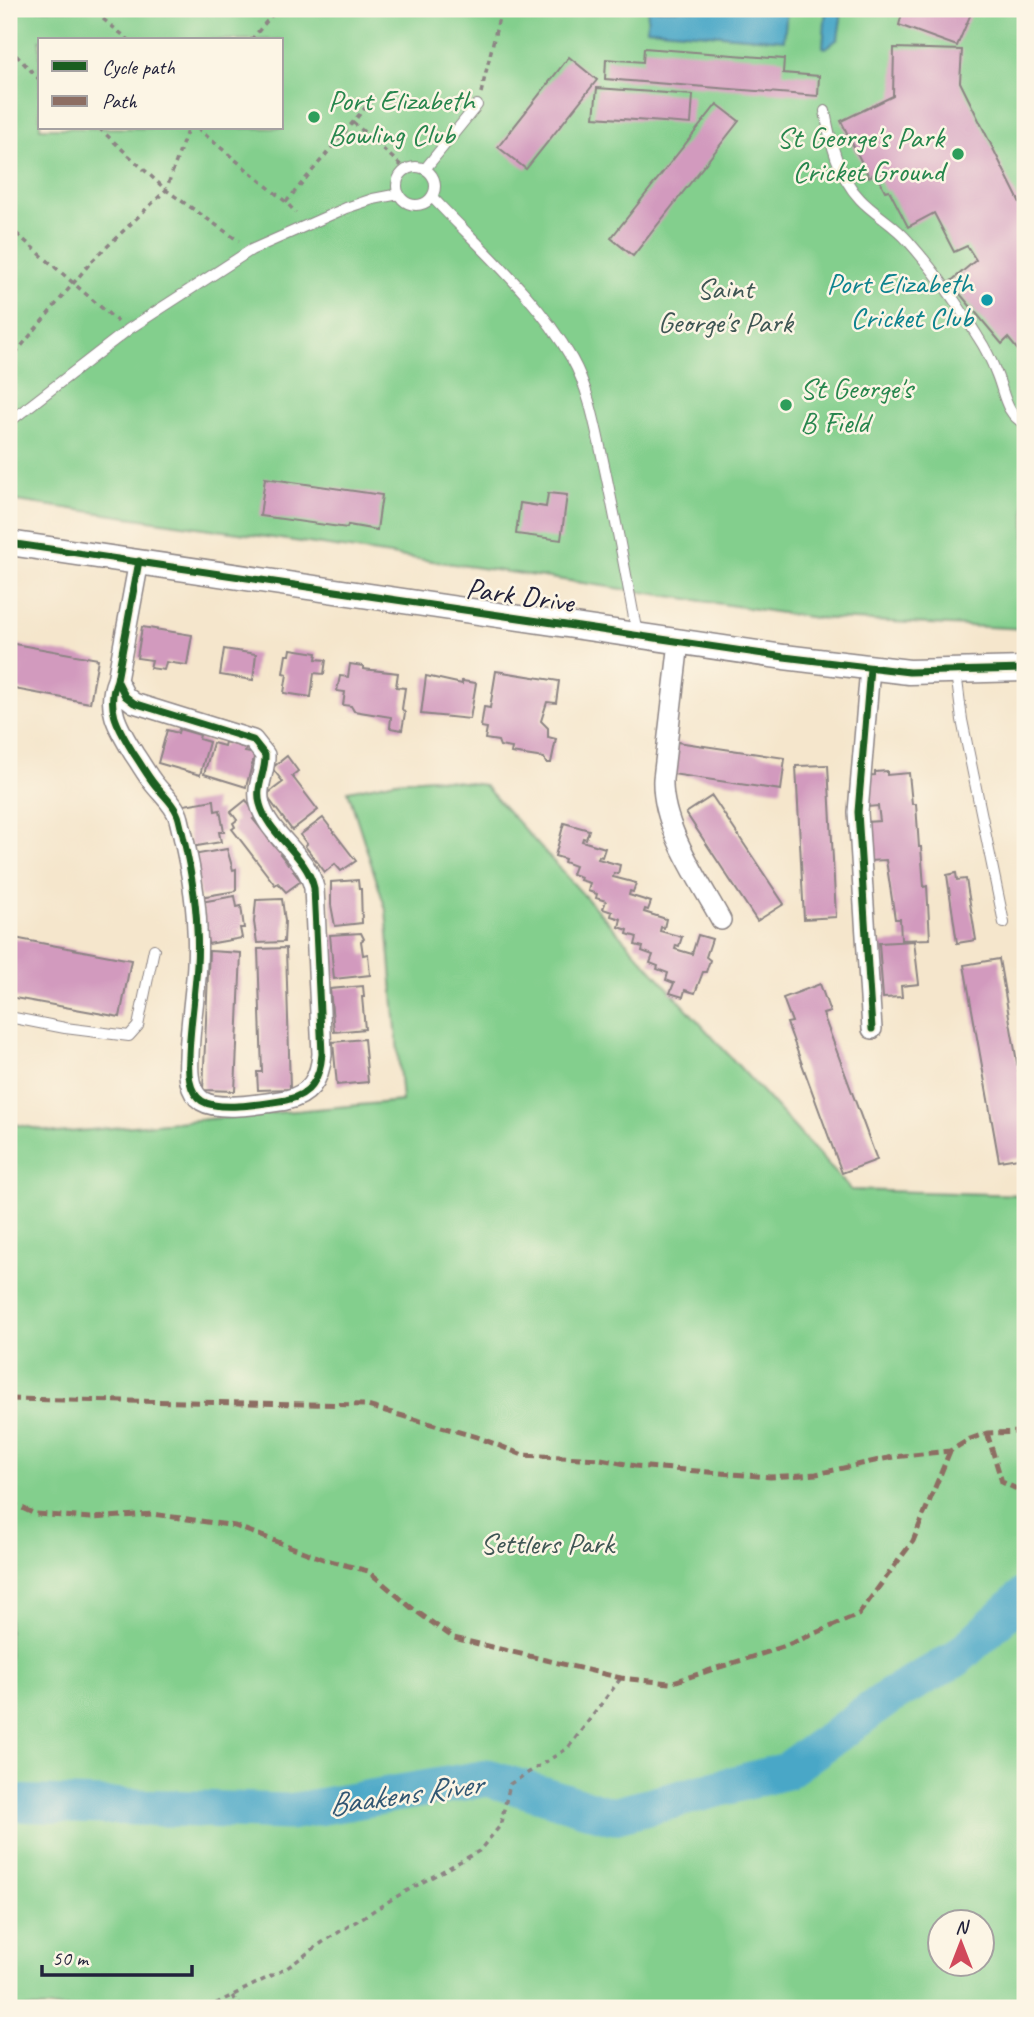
<svg xmlns="http://www.w3.org/2000/svg" width="1034" height="2017" viewBox="0 0 1034 2017" font-family="Caveat,sans-serif">
	<style>
		.green { fill: #83cf8d; stroke: #527864; stroke-width: 2; fill-rule: evenodd }
		.water { fill: #48a7c7; stroke: #356481; stroke-width: 2 }
		.lines { fill: none; stroke-linecap: round; stroke-linejoin: round }
		.river { stroke: #48a7c7; stroke-width: 37 }
		.building { fill: #d29abe }
		.service-casing { stroke: #8c8484; stroke-width: 12 }
		.minor-casing { stroke: #8c8484; stroke-width: 22 }
		.tertiary-casing { stroke: #8c8484; stroke-width: 27 }
		.path { stroke: #8c8484; stroke-width: 3.5; stroke-dasharray: 5 5; stroke-linecap: butt }
		.service { stroke: #fff; stroke-width: 10 }
		.minor { stroke: #fff; stroke-width: 19 }
		.tertiary { stroke: #fff; stroke-width: 24 }
		.quiet { stroke: #8d6e63; stroke-width: 5; stroke-dasharray: 10 5; stroke-linecap: butt }
		.cycleway-casing { stroke: #fcf5e5; stroke-width: 11 }
		.cycleway { stroke: #1b5e20; stroke-width: 7 }
		.leisure-dot { fill: #2e9e5b; stroke: #fcf5e5; stroke-width: 2.5 }
		.culture-dot { fill: #0f9aa8; stroke: #fcf5e5; stroke-width: 2.5 }
		.labels { text-anchor: middle; dominant-baseline: central; stroke-width: 5; stroke-linejoin: round; paint-order: stroke }
		.leisure-label { font-size: 30px; fill: #27864d; stroke: #fcf5e5; text-anchor: start }
		.culture-label { font-size: 30px; fill: #0d838f; stroke: #fcf5e5; text-anchor: end }
		.park-label { font-size: 30px; fill: #3f5654; stroke: #fcf5e5 }
		.street-label { font-size: 30px; fill: #22223b; stroke: #fcf5e5 }
		.water-label { font-size: 32px; font-style: italic; fill: #315773; stroke: #fcf5e5 }
	</style>
	<rect width="100%" height="100%" fill="#fcf5e5"/>
	<filter id="ink" filterUnits="userSpaceOnUse"><feTurbulence type="fractalNoise" baseFrequency=".0143" numOctaves="2"/><feDisplacementMap in="SourceGraphic" scale="14" xChannelSelector="R" yChannelSelector="G"/><feConvolveMatrix kernelMatrix="1 2 1 2 8 2 1 2 1" color-interpolation-filters="sRGB"/></filter>
	<filter id="wash" filterUnits="userSpaceOnUse"><feTurbulence type="fractalNoise" baseFrequency=".00686" numOctaves="4" result="noise"/><feDisplacementMap in="SourceGraphic" scale="28" xChannelSelector="R" yChannelSelector="G"/><feGaussianBlur stdDeviation="1.57" result="paint"/><feColorMatrix in="noise" values="0 0 0 0 0 0 0 0 0 0 0 0 0 0 0 0 0 1.4 0 .05"/><feComposite in="paint" operator="in"/></filter>
	<g filter="url(#wash)">
		<rect width="100%" height="100%" fill="#f5e6cc"/>
		<g class="green">
			<path d="M 9,9 L 1025,9 L 1025,629 L 815,618 L 543,577 L 9,500 ZM 40,40 L 282,40 L 282,128 L 40,128 Z"/>
			<path d="M 432,778 L 484,785 L 851,1190 L 1025,1195 L 1025,2008 L 9,2008 L 9,1123 L 58,1133 L 402,1101 L 386,910 L 348,791 L 396,781 ZM 940,1923 L 982,1923 L 982,1965 L 940,1965 Z"/>
		</g>
		<g class="water">
			<polygon points="648,9 787,9 784,40 647,29"/>
			<polygon points="826,9 840,9 842,12 838,39 826,48 823,47"/>
		</g>
		<g class="lines">
			<polyline class="river" points="9,1803 289,1812 488,1778 613,1816 786,1771 889,1697 956,1659 1025,1595"/>
		</g>
		<g id="blocks">
			<g class="building">
				<polygon points="903,9 973,9 957,46 899,25"/>
				<polygon points="644,48 784,59 783,73 819,76 818,96 605,79 606,59 643,62"/>
				<polygon points="894,48 962,50 960,82 1025,213 1025,359 1008,338 1002,344 950,282 976,260 967,246 954,252 934,213 908,227 889,190 885,191 876,173 869,177 841,121 893,96"/>
				<polygon points="569,57 597,80 526,169 498,147"/>
				<polygon points="597,88 693,95 691,124 594,117"/>
				<polygon points="717,104 739,121 633,256 611,238"/>
				<polygon points="265,478 382,495 377,530 348,525 347,528 260,516"/>
				<polygon points="548,493 567,495 561,540 516,534 520,503 546,507"/>
				<polygon points="142,627 192,635 187,665 166,662 164,670 150,668 152,660 137,658"/>
				<polygon points="9,643 98,659 90,703 9,688"/>
				<polygon points="224,649 256,654 253,680 220,675"/>
				<polygon points="291,649 317,653 316,659 326,660 324,674 314,673 311,697 284,693 287,674 283,673 286,655 290,655"/>
				<polygon points="350,664 363,666 363,669 398,673 396,687 405,688 402,709 405,713 402,730 390,728 391,717 354,711 351,706 343,705 345,692 337,691 340,676 348,677"/>
				<polygon points="496,671 559,681 556,703 547,702 541,721 548,728 548,737 556,739 551,763 546,763 544,758 511,753 512,748 500,746 498,741 485,739 487,728 481,727 484,707 490,708"/>
				<polygon points="426,676 462,684 462,681 476,683 470,719 421,714"/>
				<polygon points="179,729 200,735 199,739 209,742 200,775 158,763 167,730 178,733"/>
				<polygon points="225,742 246,748 245,752 255,754 246,787 204,774 213,743 224,746"/>
				<polygon points="677,742 785,758 781,790 672,774"/>
				<polygon points="287,756 298,771 292,776 318,810 292,830 266,795 283,782 272,768"/>
				<polygon points="828,765 836,917 804,919 796,766"/>
				<polygon points="887,771 887,775 909,773 912,804 916,804 919,847 921,847 924,887 927,886 930,939 901,940 900,919 895,919 886,860 868,861 866,822 880,821 878,806 867,807 865,776 875,775 875,772"/>
				<polygon points="712,796 784,904 757,921 686,813"/>
				<polygon points="214,800 215,811 220,810 224,832 219,832 221,842 191,847 184,805"/>
				<polygon points="246,800 257,817 253,819 261,829 264,827 270,834 267,837 274,846 277,844 283,852 280,854 288,864 291,862 296,869 293,871 301,881 286,892 278,883 275,885 232,829 235,827 233,823 237,820 231,812"/>
				<polygon points="323,818 356,861 341,871 335,864 325,872 305,846 307,844 300,835"/>
				<polygon points="564,823 589,830 586,839 583,838 582,841 605,848 602,857 599,856 598,859 620,865 618,874 614,873 613,877 636,883 633,892 630,891 629,895 651,902 648,910 645,909 644,912 666,919 664,928 661,927 660,931 682,937 679,946 676,945 675,949 692,954 698,935 712,939 706,957 710,960 706,972 703,972 695,993 685,990 683,997 670,993 674,983 666,980 668,973 657,969 658,966 650,963 653,955 642,951 643,947 635,945 637,937 627,934 628,930 619,927 621,919 611,916 612,912 603,909 606,901 596,898 597,894 588,891 590,883 580,880 581,877 572,874 575,866 564,862 565,859 555,856"/>
				<polygon points="227,849 233,870 236,869 236,891 200,897 193,855"/>
				<polygon points="956,873 957,880 966,879 976,940 957,943 947,875"/>
				<polygon points="358,880 359,889 361,889 362,923 335,926 331,905 331,882"/>
				<polygon points="235,896 237,907 241,906 244,928 240,928 242,938 208,944 201,902"/>
				<polygon points="282,899 285,921 284,942 257,943 254,922 256,900"/>
				<polygon points="361,933 364,939 361,941 363,955 368,954 370,975 334,979 330,935"/>
				<polygon points="9,937 131,960 120,1017 9,997"/>
				<polygon points="914,941 919,984 901,986 902,997 883,998 879,943"/>
				<polygon points="286,948 290,1089 258,1090 257,1072 262,1072 258,949"/>
				<polygon points="209,951 241,953 235,1091 203,1090"/>
				<polygon points="999,959 1025,1108 1025,1157 999,1161 964,965"/>
				<polygon points="820,984 830,1012 823,1014 877,1160 842,1173 787,1023 792,1022 783,998"/>
				<polygon points="363,986 364,997 362,997 365,1029 334,1032 330,989"/>
				<polygon points="364,1039 368,1082 337,1085 333,1042"/>
			</g>
		</g>
	</g>
	<g filter="url(#ink)">
		<use href="#blocks" fill-opacity="0" stroke="#8c8484" stroke-width="2"/>
		<g class="lines">
			<g class="service-casing">
				<g id="service">
					<path d="M 825,111 C 830,141 838,176 860,199 C 875,215 894,224 909,242 C 935,271 957,303 978,337 C 986,349 992,362 997,375 C 1005,395 1005,413 1025,424"/>
					<circle cx="416" cy="186" r="19"/>
					<polyline points="425,169 477,105"/>
					<path d="M 432,197 C 481,249 536,296 572,359 C 588,387 595,424 602,456 C 615,515 626,574 637,634"/>
					<polyline points="9,422 129,329 251,250 346,208 373,199 399,194"/>
					<polyline points="956,672 962,720 1004,923"/>
					<polyline points="9,1017 65,1028 129,1036 138,1026 154,949"/>
				</g>
			</g>
			<g class="minor-casing">
				<g id="minor">
					<path d="M 679,642 L 663,779 C 661,826 698,878 721,920"/>
					<polyline points="870,668 858,812 872,1029"/>
					<path d="M 117,680 L 125,696 L 134,703 L 253,740 L 265,755 C 266,772 255,787 260,804 C 268,835 307,855 314,888 L 322,1054 C 320,1078 311,1095 286,1100 C 266,1103 220,1112 202,1101 C 188,1092 188,1072 189,1057 C 190,1015 200,972 197,930 C 196,893 188,855 179,819 C 176,806 163,795 155,785 C 147,775 141,764 134,754 C 119,729 105,709 117,680 L 139,561"/>
				</g>
			</g>
			<g class="tertiary-casing">
				<polyline id="tertiary" points="9,543 784,657 909,672 1025,669"/>
			</g>
			<g class="path">
				<polyline points="103,19 129,40"/>
				<polyline points="251,40 277,9"/>
				<polyline points="9,48 40,80"/>
				<polyline points="481,93 501,9"/>
				<polyline points="353,122 406,170"/>
				<polyline points="99,128 166,190 239,241"/>
				<polyline points="197,128 286,202 296,213"/>
				<polyline points="286,202 375,96"/>
				<polyline points="9,227 118,322"/>
				<polyline points="9,361 91,262 166,190 188,128"/>
				<polyline points="232,1996 243,2008"/>
				<polyline points="207,2008 287,1968 323,1942 394,1898 479,1851 500,1826 510,1784 568,1748 621,1678"/>
			</g>
			<use href="#service" class="service"/>
			<use href="#minor" class="minor"/>
			<use href="#tertiary" class="tertiary"/>
			<g class="quiet">
				<polyline points="9,1399 364,1405 477,1437 523,1455 601,1459 635,1466 770,1477 816,1474 893,1457 950,1451 970,1439 987,1433 1025,1432"/>
				<polyline points="987,1433 1002,1482 1025,1493"/>
				<polyline points="9,1502 35,1514 91,1518 153,1514 235,1526 323,1559 368,1571 413,1609 454,1638 621,1678 670,1683 783,1647 858,1615 913,1541 950,1451"/>
			</g>
			<g class="cycleway-casing">
				<g id="cycleway">
					<polyline points="9,543 784,657 909,672 1025,669"/>
					<polyline points="870,668 858,812 872,1029"/>
					<path d="M 117,680 L 125,696 L 134,703 L 253,740 L 265,755 C 266,772 255,787 260,804 C 268,835 307,855 314,888 L 322,1054 C 320,1078 311,1095 286,1100 C 266,1103 220,1112 202,1101 C 188,1092 188,1072 189,1057 C 190,1015 200,972 197,930 C 196,893 188,855 179,819 C 176,806 163,795 155,785 C 147,775 141,764 134,754 C 119,729 105,709 117,680 L 139,561"/>
				</g>
			</g>
			<use href="#cycleway" class="cycleway"/>
		</g>
	</g>
	<g class="leisure-dot">
		<circle cx="314" cy="117" r="7"/>
		<circle cx="958" cy="154" r="7"/>
		<circle cx="786" cy="405" r="7"/>
	</g>
	<circle class="culture-dot" cx="987" cy="300" r="7"/>
	<g class="labels">
		<g class="leisure-label">
			<text x="328" y="100">Port Elizabeth<tspan x="328" dy="34">Bowling Club</tspan></text>
			<text x="944" y="137" text-anchor="end">St George's Park<tspan x="944" dy="34">Cricket Ground</tspan></text>
			<text x="800" y="388">St George's<tspan x="800" dy="34">B Field</tspan></text>
		</g>
		<g class="culture-label">
			<text x="973" y="283">Port Elizabeth<tspan x="973" dy="34">Cricket Club</tspan></text>
		</g>
		<g class="park-label">
			<text x="725" y="288">Saint<tspan x="725" dy="34">George's Park</tspan></text>
			<text x="547" y="1543">Settlers Park</text>
		</g>
		<g class="street-label">
			<text transform="translate(520 595) rotate(8)">Park Drive</text>
		</g>
		<g class="water-label">
			<text transform="translate(405 1794) rotate(-8)">Baakens River</text>
		</g>
	</g>
	<rect width="1034" height="2017" fill="none" stroke="#fcf5e5" stroke-width="35"/>
	<rect x="38" y="38" width="245" height="91" fill="#fcf5e5" stroke="#a5a1a1" stroke-width="2"/>
	<rect x="52" y="61" width="35" height="10" fill="#1b5e20" stroke="#a5a1a1" stroke-width="2"/>
	<text x="102" y="74" font-size="21" fill="#22223b">Cycle path</text>
	<rect x="52" y="96" width="35" height="10" fill="#8d6e63" stroke="#a5a1a1" stroke-width="2"/>
	<text x="102" y="108" font-size="21" fill="#22223b">Path</text>
	<g transform="translate(961 1943)"><circle r="33" fill="#fcf5e5" stroke="#a5a1a1" stroke-width="2"/>
	<path d="M0-5L12 26L0 18L-12 26Z" fill="#d1495b"/>
	<text y="-10" font-size="19" font-weight="bold" text-anchor="middle" fill="#22223b">N</text>
	</g>
	<path d="M42 1965v10h150v-10" fill="none" stroke="#22223b" stroke-width="3.5"/>
	<text x="52" y="1965" font-size="21" fill="#22223b" stroke="#fcf5e5" stroke-width="5" paint-order="stroke">50 m</text>
</svg>
